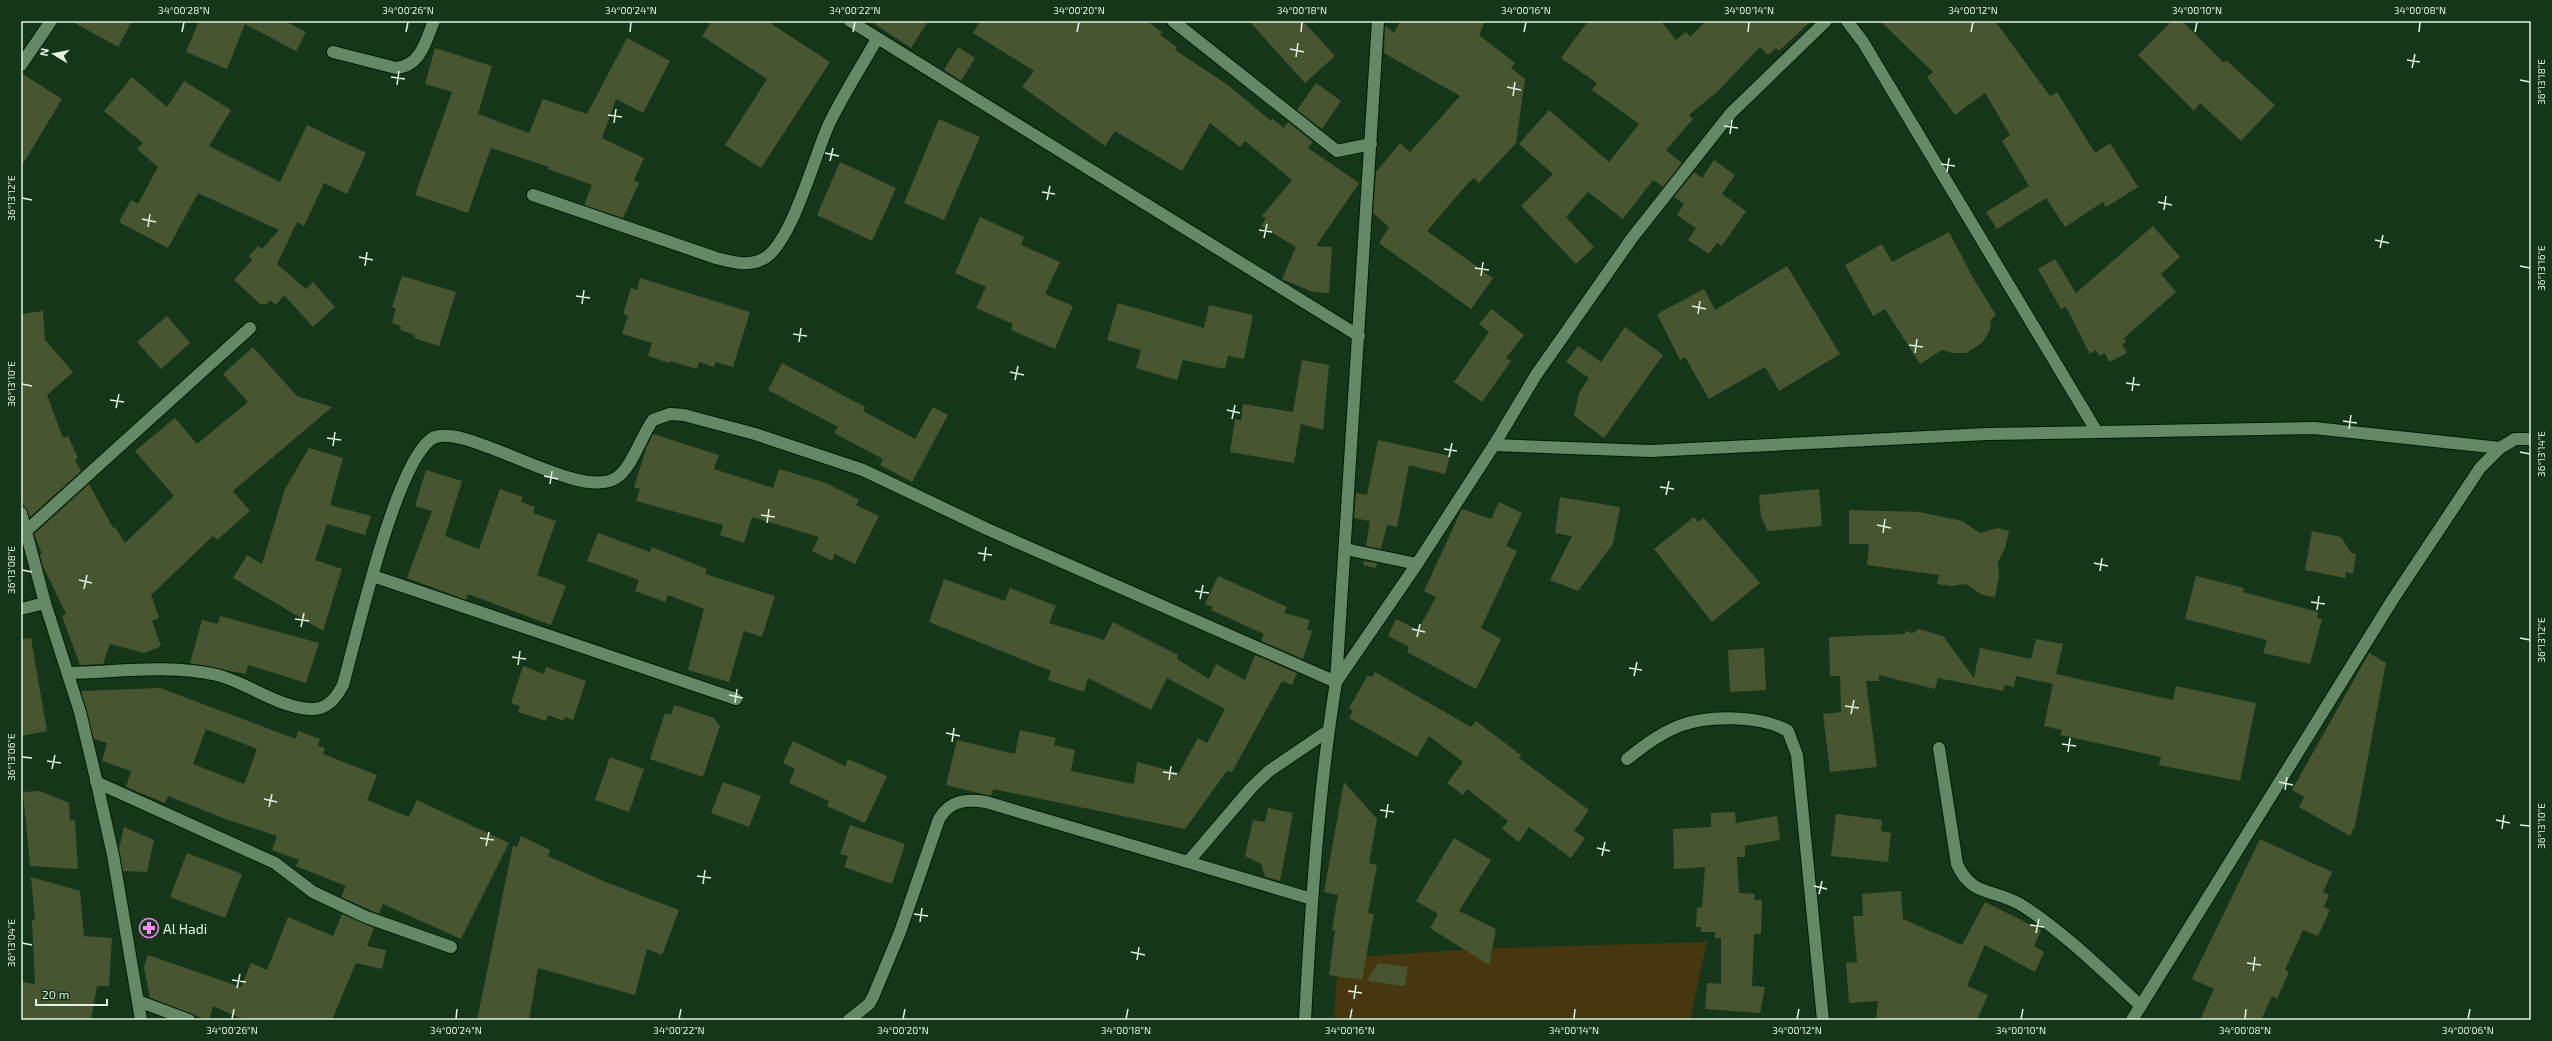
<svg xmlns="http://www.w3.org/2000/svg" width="2552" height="1041" viewBox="0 0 2552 1041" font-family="'Exo 2',sans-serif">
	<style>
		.green { fill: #463710 }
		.building { fill: #475630; fill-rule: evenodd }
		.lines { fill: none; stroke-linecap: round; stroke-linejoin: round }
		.minor-casing { stroke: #001d04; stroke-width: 14 }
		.minor { stroke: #658867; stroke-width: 12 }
		.ticks { fill: none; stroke: #e1f4e2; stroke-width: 1.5 }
		.labels { text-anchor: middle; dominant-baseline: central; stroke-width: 3; stroke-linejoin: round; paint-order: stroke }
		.poi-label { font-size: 14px; fill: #e1f4e2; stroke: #16361a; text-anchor: start }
		.neatline { fill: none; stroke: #e1f4e2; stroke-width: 1.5 }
		.ticks-label { font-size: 10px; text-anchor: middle; fill: #e1f4e2 }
	</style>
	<rect width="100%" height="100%" fill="#16361a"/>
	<polygon class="green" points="1707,942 1690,1020 1334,1020 1338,958 1494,948"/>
	<g class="building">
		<polygon points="71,21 132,21 118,47"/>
		<polygon points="199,21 285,21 306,32 296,51 245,24 227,69 186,52"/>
		<polygon points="712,21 767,21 830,62 761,168 725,145 767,79 702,36"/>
		<polygon points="870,21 928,21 911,48"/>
		<polygon points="980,21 1147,21 1162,32 1160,35 1177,47 1175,50 1228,85 1271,121 1273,119 1284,128 1288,122 1313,142 1308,148 1359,183 1316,246 1332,247 1329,293 1313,292 1282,279 1296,247 1261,226 1266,218 1262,216 1292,180 1245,141 1240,147 1210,123 1182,171 1115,131 1105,146 1022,87 1034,71 973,33"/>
		<polygon points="1249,21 1303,21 1335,56 1305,83"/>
		<polygon points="1400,21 1485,21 1479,35 1515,63 1511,68 1525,79 1516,143 1479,183 1474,178 1468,183 1427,231 1493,278 1471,309 1379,243 1389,227 1373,213 1376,172 1400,143 1410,152 1460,96 1384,53 1385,26 1394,33"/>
		<polygon points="1588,21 1661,21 1676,40 1686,32 1690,37 1706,21 1811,21 1779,51 1776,48 1768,55 1760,47 1718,91 1689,115 1693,119 1666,150 1682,163 1663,187 1653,180 1623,219 1588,192 1566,217 1594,247 1576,264 1521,206 1553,174 1519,144 1549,110 1609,162 1639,124 1592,90 1597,83 1561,58"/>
		<polygon points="1880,21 1995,21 2050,96 2057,92 2095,153 2110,143 2138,187 2106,207 2103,202 2065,227 2046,198 1997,229 1986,212 2029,186 2002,141 2010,135 1985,93 1955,115 1927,77 1933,72"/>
		<polygon points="2172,21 2182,21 2224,63 2226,60 2275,105 2241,141 2200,103 2194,111 2138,55"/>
		<polygon points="627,38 670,61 643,113 616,99 602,138 644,158 634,180 639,183 623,218 584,205 592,185 548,169 549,167 491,148 468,213 415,195 452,92 425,84 435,48 492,66 478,114 529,133 543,99 587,114"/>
		<polygon points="958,47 975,58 961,81 944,70"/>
		<polygon points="21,73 62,99 21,167"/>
		<polygon points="132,77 167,107 184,81 231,110 209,146 280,182 307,125 366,153 347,194 324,183 304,226 297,222 277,264 306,289 313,282 335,307 313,327 284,295 276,305 270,300 267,304 260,304 234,280 252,260 249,256 258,246 262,249 279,230 198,193 168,248 119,222 131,200 138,204 158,167 137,149 143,143 104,111"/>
		<polygon points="1316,83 1341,101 1322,129 1297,110"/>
		<polygon points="939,119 980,137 944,220 904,203"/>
		<polygon points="1714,160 1735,175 1722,194 1746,211 1722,246 1717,243 1709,254 1688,240 1696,228 1677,215 1684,204 1674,197 1694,172 1702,178"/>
		<polygon points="840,162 896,188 872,241 817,215"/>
		<polygon points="980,217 1024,237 1021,245 1060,262 1045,294 1073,306 1055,349 1011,330 1013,324 976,308 986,287 955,273"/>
		<polygon points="2153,226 2180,257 2161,274 2176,292 2124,338 2126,342 2122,344 2127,353 2109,362 2105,353 2099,356 2096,350 2090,354 2066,307 2061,309 2038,269 2055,259 2076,293"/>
		<polygon points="1949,232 1973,278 1996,315 1991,319 1990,330 1982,343 1966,353 1953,353 1942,350 1920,364 1885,309 1873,316 1845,265 1882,244 1892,262"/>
		<polygon points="1787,266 1840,354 1779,391 1765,367 1709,399 1685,357 1680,360 1657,314 1704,289 1715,310"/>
		<polygon points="402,276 456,292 439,346 414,338 415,335 400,330 401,326 392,323 396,308 392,307"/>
		<polygon points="640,278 750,312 733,367 716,362 714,367 699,362 697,369 670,361 669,363 648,356 652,343 622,334 628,316 623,314 631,288 637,290"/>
		<polygon points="1118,303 1204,328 1209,305 1253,315 1244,359 1228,356 1225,369 1183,360 1177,380 1136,368 1141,350 1107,340"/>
		<polygon points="1492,309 1524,335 1506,358 1511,361 1482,402 1454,382 1489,332 1479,324"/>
		<polygon points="43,311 45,340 73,372 47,395 63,438 68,436 78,458 75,460 81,471 30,517 21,500 21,314"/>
		<polygon points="167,316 190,343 161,369 137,342"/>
		<polygon points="1625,327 1663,355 1604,438 1574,416 1579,393 1589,378 1566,362 1578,346 1601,362"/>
		<polygon points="253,347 297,396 332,407 233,491 250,511 217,540 213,536 151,595 159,618 152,621 161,646 144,653 110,644 103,664 80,665 62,616 66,614 42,564 40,554 42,554 34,534 89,484 113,528 115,527 125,543 174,496 135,451 175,418 197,444 248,402 223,374"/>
		<polygon points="1302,360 1329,365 1323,430 1301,424 1294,463 1230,452 1235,419 1241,420 1243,404 1293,412"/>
		<polygon points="782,363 865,407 863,411 915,439 933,407 948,415 912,482 880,465 883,459 834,433 838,427 768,390"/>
		<polygon points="653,434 719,455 714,469 773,488 779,469 826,483 859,500 856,505 879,516 855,564 835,554 832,561 812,551 819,537 752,517 744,543 720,535 723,525 636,501 640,489 634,487 647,446"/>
		<polygon points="1378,440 1450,456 1445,474 1409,465 1397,527 1387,525 1381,549 1366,546 1370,521 1354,518 1356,493 1367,495"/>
		<polygon points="309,448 343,458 330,505 371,516 365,535 327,524 315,560 342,569 323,631 233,578 247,555 262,564 285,489"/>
		<polygon points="426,470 462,481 445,536 479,549 500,489 523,497 521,502 535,507 533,513 556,521 537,575 566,586 551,625 468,594 466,600 407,578 432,511 415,506"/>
		<polygon points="1819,489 1822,526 1768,531 1761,517 1759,495"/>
		<polygon points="1560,497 1620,507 1613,544 1578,591 1550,580 1572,536 1555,533"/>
		<polygon points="1499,502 1522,513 1506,546 1517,551 1481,628 1501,639 1476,689 1407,652 1409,647 1388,636 1396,619 1418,630 1436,597 1424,591 1462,509 1491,519"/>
		<polygon points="1849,510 1919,512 1962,521 1980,533 1997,528 2009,531 2005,548 1998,562 1999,577 1995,597 1982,595 1966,584 1951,586 1937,584 1939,575 1867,565 1869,544 1849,544"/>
		<polygon points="1694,517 1698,522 1704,518 1760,583 1712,622 1654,549"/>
		<polygon points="2312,531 2341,537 2351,553 2356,554 2353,574 2346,572 2345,578 2305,570"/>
		<polygon points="598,533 650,552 652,547 707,569 705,574 775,596 762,637 744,631 729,682 688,670 704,609 668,595 665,602 635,591 639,580 587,561"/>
		<polygon points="1364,561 1377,563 1376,568 1363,565"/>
		<polygon points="1218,576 1287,607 1284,613 1310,620 1307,629 1312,631 1303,659 1261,641 1264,634 1211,610 1213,607 1205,604"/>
		<polygon points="2196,576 2244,588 2243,592 2318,612 2317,618 2322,619 2310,664 2263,653 2267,640 2185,619"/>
		<polygon points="944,579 1005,601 1010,588 1056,606 1049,623 1104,640 1113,622 1178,655 1177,659 1209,679 1216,664 1245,680 1255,655 1297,673 1292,685 1282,681 1232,772 1227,771 1185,829 993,789 991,796 946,785 957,740 1015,754 1020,730 1056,738 1054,745 1075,750 1071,771 1134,784 1137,762 1179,773 1198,738 1207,743 1225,709 1167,678 1151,710 1088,678 1084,692 1048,680 1051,671 929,622"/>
		<polygon points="220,616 319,643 306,683 248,665 246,674 190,663 202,620 218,624"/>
		<polygon points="1919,629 1943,636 1974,678 1980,648 2031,659 2036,639 2063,644 2056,674 2173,700 2176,686 2256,703 2240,781 2159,765 2161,757 2060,735 2062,730 2044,726 2053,684 2016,676 2014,687 2004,685 2003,691 1938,678 1935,689 1879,675 1879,681 1866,681 1877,767 1830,772 1823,714 1841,712 1840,676 1830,676 1829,637 1905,634 1905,631 1913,633"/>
		<polygon points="31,638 47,731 21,736 21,639"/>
		<polygon points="1764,648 1766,690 1730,692 1728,650"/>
		<polygon points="2369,653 2386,663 2355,826 2350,836 2299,807 2304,797 2292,790"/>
		<polygon points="523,666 544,674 546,667 586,681 573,720 565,717 564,721 548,715 546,721 518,712 520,706 511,703"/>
		<polygon points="1375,672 1471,727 1476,721 1521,755 1519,758 1589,810 1574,831 1585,838 1571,858 1529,827 1519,842 1502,829 1508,821 1467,789 1463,795 1447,783 1463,762 1429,736 1417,757 1349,718 1353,710 1349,708 1368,675 1372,677"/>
		<path d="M 160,688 L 296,739 L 298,731 L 320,739 L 318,746 L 325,748 L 323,754 L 377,775 L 367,800 L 409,817 L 417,800 L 509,843 L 461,939 L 383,904 L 379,914 L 341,897 L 346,886 L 296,866 L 299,860 L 272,850 L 277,836 L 223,818 L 168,796 L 165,803 L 126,787 L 131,771 L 102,761 L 107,743 L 94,739 L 81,691 ZM 206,729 L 257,749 L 244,784 L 193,764 Z"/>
		<polygon points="674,705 714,718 720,726 703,777 650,759 665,713 671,715"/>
		<polygon points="793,741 845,766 848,759 887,776 865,823 827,806 829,801 789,783 795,769 783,763"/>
		<polygon points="610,757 644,769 629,812 595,800"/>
		<polygon points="723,782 761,796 749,827 711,813"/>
		<polygon points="1344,782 1377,819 1369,863 1377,865 1368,913 1374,914 1362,980 1329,975 1335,930 1332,930 1338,895 1324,892"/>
		<polygon points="40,791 69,803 70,821 75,820 78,869 30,866 23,792"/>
		<polygon points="1268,808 1293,813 1280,881 1265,877 1261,864 1245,856 1253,820 1265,822"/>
		<polygon points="1735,812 1736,823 1777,816 1780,840 1745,846 1745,857 1737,857 1739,893 1755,894 1754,900 1762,900 1761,934 1754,934 1752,986 1765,987 1760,1013 1705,1009 1707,983 1721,984 1721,938 1715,938 1715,932 1701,932 1701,927 1696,927 1697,908 1702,907 1705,867 1674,869 1673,829 1711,827 1711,813"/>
		<polygon points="1836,814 1882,820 1881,831 1891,833 1888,862 1831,856"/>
		<polygon points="850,825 905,844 892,884 844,867 848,856 840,854"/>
		<polygon points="124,827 154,840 147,872 123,871 119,849"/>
		<polygon points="521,836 550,850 548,856 603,881 679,910 662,955 647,949 635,995 538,968 529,1020 477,1020 513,845 517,847"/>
		<polygon points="1454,838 1491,860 1459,911 1496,929 1489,965 1430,928 1438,914 1416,901"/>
		<polygon points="2260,839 2332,872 2323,892 2329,895 2324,907 2330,910 2318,936 2303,930 2285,970 2289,972 2277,999 2272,996 2261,1020 2200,1020 2214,989 2192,979"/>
		<polygon points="187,853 242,874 225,918 170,897"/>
		<polygon points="31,877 80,891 84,936 112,938 109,986 97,986 91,1020 21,1020 21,982 35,984 32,920 35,920"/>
		<polygon points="1901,891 1903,919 1962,945 1985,902 2041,930 2034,946 2044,952 2035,972 1985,945 1967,986 1988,995 1977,1020 1876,1020 1878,1001 1849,1003 1846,963 1857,962 1853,916 1863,916 1862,894"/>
		<polygon points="342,914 374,928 367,946 386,950 382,969 356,963 332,1020 245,1020 213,1006 209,1020 207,1020 150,998 144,967 148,955 241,987 251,963 267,970 288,917 333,936"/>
		<polygon points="1378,963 1408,967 1405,986 1367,981"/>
	</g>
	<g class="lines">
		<g class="minor-casing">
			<g id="minor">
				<polyline points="850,21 1359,336"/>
				<polyline points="1173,21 1337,151 1371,144"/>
				<polyline points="1847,21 1863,42 2097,432"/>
				<path d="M 333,52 L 396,68 C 421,66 426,40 434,21"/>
				<polyline points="21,65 51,21"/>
				<path d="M 533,195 L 716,258 C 732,262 747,267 763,259 C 791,246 815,154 829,124 C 843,95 861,67 877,39"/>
				<polyline points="1494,445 1650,451 1987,434 2314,428 2500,448"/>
				<polyline points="21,513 45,603 80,712 96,779 113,855 141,1020"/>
				<polyline points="26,531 250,328"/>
				<polyline points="1345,549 1417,564"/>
				<polyline points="373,576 736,699"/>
				<polyline points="21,609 45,603"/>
				<path d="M 68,673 C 117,672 169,664 217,675 C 248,683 279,708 311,709 C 327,710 336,698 343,685 C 357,635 394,469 430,440 C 459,416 578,503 616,478 C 632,468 641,436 653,420 L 670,414 L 684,415 L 755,434 L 863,470 L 987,529 L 1336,682 L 1417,564 L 1494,445 L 1536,375 L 1632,238 L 1731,113 L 1826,21"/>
				<path d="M 1939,748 L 1957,864 C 1972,898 1995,888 2023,906 C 2066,934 2103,971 2141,1006"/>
				<path d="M 1627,759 C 1644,746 1659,734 1679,726 C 1708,715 1761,715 1788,731 L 1797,755 L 1823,1020"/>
				<polyline points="96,782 275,863 313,892 366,917 451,947"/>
				<polyline points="1188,862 1252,787 1269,771 1328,731"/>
				<polyline points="138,1001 189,1020"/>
				<path d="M 849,1020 L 869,1004 L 873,997 L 900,932 L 939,819 C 950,800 966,799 986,802 L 1312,899"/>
				<path d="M 1305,1020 C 1311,907 1318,794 1336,682 L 1378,21"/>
				<polyline points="2132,1020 2393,599 2480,468 2500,448 2515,439 2531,439"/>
			</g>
		</g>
		<use href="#minor" class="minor"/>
	</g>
	<path class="ticks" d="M 182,32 L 184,22M 406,32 L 408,22M 630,32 L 631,22M 853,32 L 855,22M 1077,32 L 1079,22M 1301,32 L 1302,22M 1524,32 L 1526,22M 1748,32 L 1749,22M 1971,32 L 1973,22M 2195,32 L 2197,22M 2419,32 L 2420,22M 1290,49 L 1304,52M 1296,57 L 1298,43M 2407,60 L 2420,62M 2412,68 L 2415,54M 391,77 L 405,79M 2520,80 L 2530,82M 397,85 L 399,71M 1507,87 L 1521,90M 1513,96 L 1515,82M 608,115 L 622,117M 614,123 L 616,109M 1724,126 L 1738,128M 1730,134 L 1732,120M 825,153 L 839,156M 830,161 L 833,148M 1941,164 L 1955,166M 1947,172 L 1949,158M 1042,192 L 1055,194M 22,198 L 32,200M 1047,200 L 1050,186M 2158,202 L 2172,205M 2164,210 L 2166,196M 142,219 L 156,222M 148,227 L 150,214M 1259,230 L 1272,232M 1264,238 L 1267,224M 2375,240 L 2389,243M 2380,248 L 2383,235M 359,257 L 373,260M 365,266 L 367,252M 2520,266 L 2530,268M 1475,268 L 1489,270M 1481,276 L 1483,262M 576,296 L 590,298M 582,304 L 584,290M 1692,306 L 1706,309M 1698,314 L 1700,301M 793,334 L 807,336M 799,342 L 801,328M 1909,345 L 1923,347M 1915,353 L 1917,339M 1010,372 L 1024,375M 1015,380 L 1018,366M 2126,383 L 2140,385M 22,384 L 32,386M 2132,391 L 2134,377M 110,400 L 124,402M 116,408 L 119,394M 1227,410 L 1240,413M 1232,419 L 1235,405M 2343,421 L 2357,423M 2349,429 L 2351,415M 327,438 L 341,440M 333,446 L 335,432M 1444,449 L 1457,451M 2520,452 L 2530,454M 1449,457 L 1452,443M 544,476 L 558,479M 550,484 L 552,471M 1660,487 L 1674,489M 1666,495 L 1669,481M 761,515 L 775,517M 767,523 L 769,509M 1877,525 L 1891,528M 1883,533 L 1885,519M 978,553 L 992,555M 984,561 L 986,547M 2094,563 L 2108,566M 22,570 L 32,572M 2100,571 L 2102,558M 79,580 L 92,583M 84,589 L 87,575M 1195,591 L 1209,593M 1200,599 L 1203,585M 2311,602 L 2325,604M 2317,610 L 2319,596M 295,619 L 309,621M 301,627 L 304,613M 1412,629 L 1425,632M 1417,637 L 1420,624M 2520,638 L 2530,640M 512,657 L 526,659M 518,665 L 520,651M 1629,668 L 1642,670M 1634,676 L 1637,662M 729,695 L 743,698M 735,703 L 737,689M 1845,706 L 1859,708M 1851,714 L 1854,700M 946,733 L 960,736M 952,742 L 954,728M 2062,744 L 2076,746M 2068,752 L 2070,738M 22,757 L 32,758M 47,761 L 61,763M 52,769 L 55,755M 1163,772 L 1177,774M 1169,780 L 1171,766M 2279,782 L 2293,785M 2285,790 L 2287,777M 264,799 L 277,802M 269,807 L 272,794M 1380,810 L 1394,812M 1386,818 L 1388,804M 2496,820 L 2510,823M 2520,825 L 2530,826M 2502,829 L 2504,815M 480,838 L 494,840M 486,846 L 489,832M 1597,848 L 1610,851M 1602,856 L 1605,842M 697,876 L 711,878M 703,884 L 705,870M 1814,886 L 1827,889M 1819,894 L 1822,881M 914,914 L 928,916M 920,922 L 922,908M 2030,925 L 2044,927M 2036,933 L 2039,919M 22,943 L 32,945M 1131,952 L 1145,955M 1137,960 L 1139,947M 2247,963 L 2261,965M 2253,971 L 2255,957M 232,980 L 246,982M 237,988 L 240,974M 1348,991 L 1362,993M 1354,999 L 1356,985M 232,1019 L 234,1009M 456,1019 L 457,1009M 679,1019 L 681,1009M 903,1019 L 905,1009M 1126,1019 L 1128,1009M 1350,1019 L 1352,1009M 1574,1019 L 1575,1009M 1797,1019 L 1799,1009M 2021,1019 L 2023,1009M 2245,1019 L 2246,1009M 2468,1019 L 2470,1009"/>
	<defs>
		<g id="pharmacy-ring" transform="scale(1)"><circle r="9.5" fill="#16361a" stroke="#f18af4" stroke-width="1.5"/><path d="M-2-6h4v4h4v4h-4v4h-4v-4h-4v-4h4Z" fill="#f18af4"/></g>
	</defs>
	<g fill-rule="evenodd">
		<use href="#pharmacy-ring" x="149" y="928"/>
	</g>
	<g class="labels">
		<g class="poi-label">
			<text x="163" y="928">Al Hadi</text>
		</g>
	</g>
	<rect width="2552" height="1041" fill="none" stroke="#16361a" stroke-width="44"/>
	<g transform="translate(54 54) rotate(280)" stroke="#16361a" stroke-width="3" paint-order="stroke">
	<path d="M0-3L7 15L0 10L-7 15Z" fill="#e1f4e2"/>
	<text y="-6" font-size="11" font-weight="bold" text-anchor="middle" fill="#e1f4e2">N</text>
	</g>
	<path d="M36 999v6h71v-6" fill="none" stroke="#e1f4e2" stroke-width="2"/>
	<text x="42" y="999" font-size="12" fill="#e1f4e2" stroke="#16361a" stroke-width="3" paint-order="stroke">20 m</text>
	<rect x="22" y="22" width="2508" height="997" class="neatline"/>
	<g class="ticks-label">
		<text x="184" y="14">34°00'28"N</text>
		<text x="408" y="14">34°00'26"N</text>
		<text x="631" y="14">34°00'24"N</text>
		<text x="855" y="14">34°00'22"N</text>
		<text x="1079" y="14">34°00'20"N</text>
		<text x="1302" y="14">34°00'18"N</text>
		<text x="1526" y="14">34°00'16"N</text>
		<text x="1749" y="14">34°00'14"N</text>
		<text x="1973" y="14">34°00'12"N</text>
		<text x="2197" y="14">34°00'10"N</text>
		<text x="2420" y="14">34°00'08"N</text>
		<text transform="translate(2541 82) rotate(-90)" y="4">36°13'18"E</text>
		<text transform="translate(11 198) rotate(-90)" y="4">36°13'12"E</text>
		<text transform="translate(2541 268) rotate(-90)" y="4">36°13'16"E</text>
		<text transform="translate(11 384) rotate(-90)" y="4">36°13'10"E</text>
		<text transform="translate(2541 454) rotate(-90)" y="4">36°13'14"E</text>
		<text transform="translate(11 570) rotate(-90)" y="4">36°13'08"E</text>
		<text transform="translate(2541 640) rotate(-90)" y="4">36°13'12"E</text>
		<text transform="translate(11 757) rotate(-90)" y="4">36°13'06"E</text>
		<text transform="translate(2541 826) rotate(-90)" y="4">36°13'10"E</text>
		<text transform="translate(11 943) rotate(-90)" y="4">36°13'04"E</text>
		<text x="232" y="1034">34°00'26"N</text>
		<text x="456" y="1034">34°00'24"N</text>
		<text x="679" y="1034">34°00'22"N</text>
		<text x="903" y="1034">34°00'20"N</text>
		<text x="1126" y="1034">34°00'18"N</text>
		<text x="1350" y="1034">34°00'16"N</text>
		<text x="1574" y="1034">34°00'14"N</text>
		<text x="1797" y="1034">34°00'12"N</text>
		<text x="2021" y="1034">34°00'10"N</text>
		<text x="2245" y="1034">34°00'08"N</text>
		<text x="2468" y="1034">34°00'06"N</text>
	</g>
</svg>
